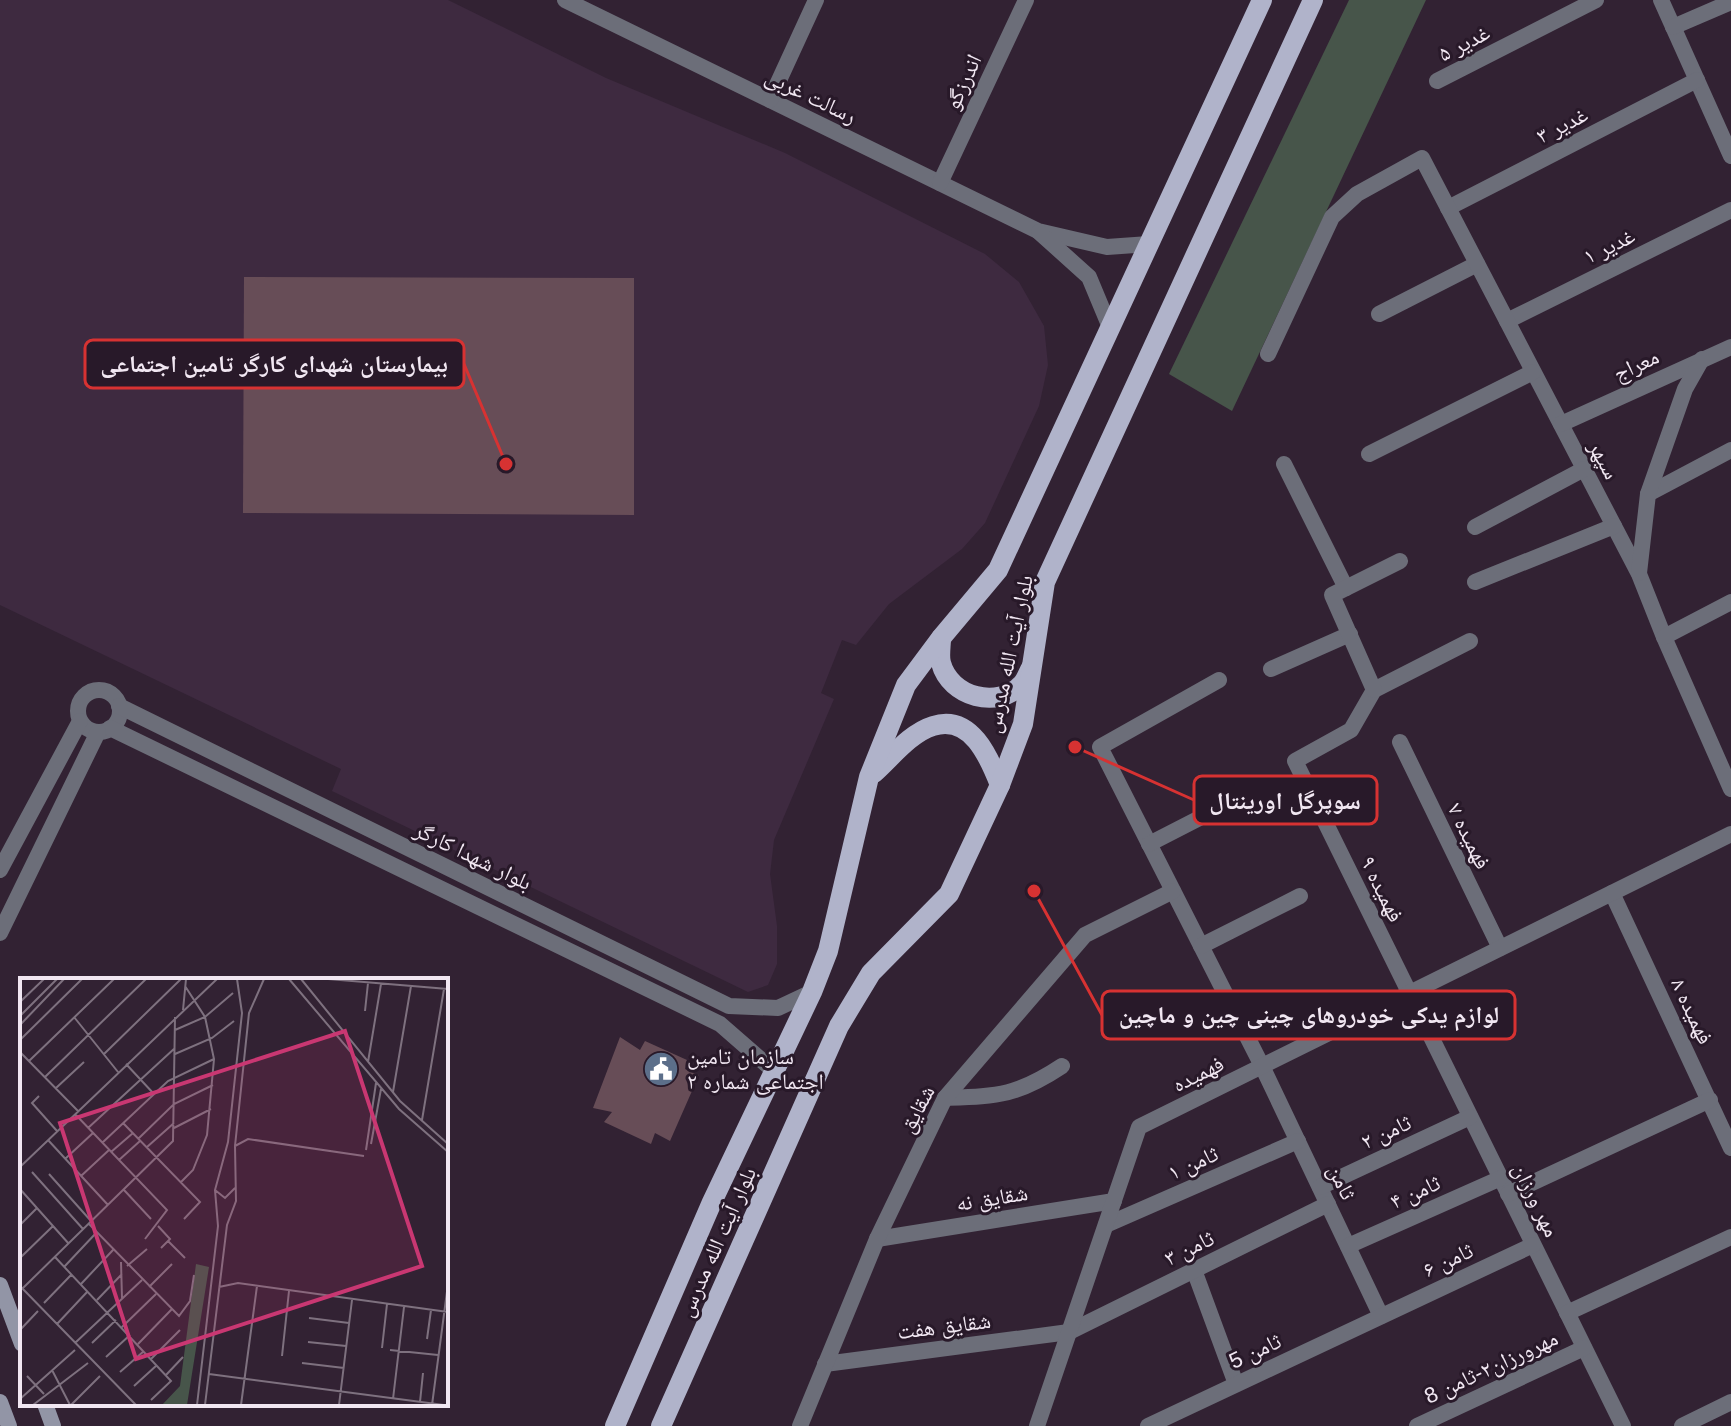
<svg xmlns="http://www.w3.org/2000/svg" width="1731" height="1426" viewBox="0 0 1731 1426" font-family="Helvetica,'Noto Naskh Arabic',sans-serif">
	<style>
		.built { fill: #3e2a40 }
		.green { fill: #47554a }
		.building { fill: #674d57 }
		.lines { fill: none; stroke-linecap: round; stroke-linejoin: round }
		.minor { stroke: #6c6e79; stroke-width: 16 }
		.tertiary { stroke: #6c6e79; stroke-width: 16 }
		.secondary { stroke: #9295a6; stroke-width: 16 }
		.primary { stroke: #b0b3ca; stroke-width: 20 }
		.labels { text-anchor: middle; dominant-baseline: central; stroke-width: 6; stroke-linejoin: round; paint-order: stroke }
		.street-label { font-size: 22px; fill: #f1e7f2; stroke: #281929 }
		.poi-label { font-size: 22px; fill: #f1e7f2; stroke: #281929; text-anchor: start }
		.inset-road { fill: none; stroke: #7e717f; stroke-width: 2 }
		.view { fill: #c93772; fill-opacity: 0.15; stroke: #c93772; stroke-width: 4 }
		.inset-edge { fill: none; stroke: #f1e7f2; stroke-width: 4 }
		.leader { fill: none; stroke: #d73232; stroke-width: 3 }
		.callout-dot { fill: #d73232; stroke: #281929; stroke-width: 3 }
		.callout { fill: #281929; stroke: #d73232; stroke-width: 3 }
		.callout-label { font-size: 24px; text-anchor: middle; font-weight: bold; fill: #f1e7f2 }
	</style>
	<rect width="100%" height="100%" fill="#322233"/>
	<polygon class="built" points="0,0 448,0 606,78 785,153 985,254 1019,282 1044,326 1048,365 1039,406 985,523 962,549 889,604 856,645 842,640 821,693 834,699 774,840 770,874 777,926 777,964 768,985 748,992 332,791 341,769 0,605"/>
	<polygon class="green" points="1349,0 1426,0 1232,411 1169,374"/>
	<g class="building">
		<polygon points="244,277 634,278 634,515 243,513"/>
		<polygon points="620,1037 640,1050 645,1041 687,1060 685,1069 699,1075 670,1141 655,1133 651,1144 604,1122 612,1112 593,1108"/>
	</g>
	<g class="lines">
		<g class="minor">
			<polyline points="565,0 1038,231 1107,247 1149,244"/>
			<polyline points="1661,0 1731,156"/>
			<polyline points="1673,27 1731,2"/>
			<polyline points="1437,81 1596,0"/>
			<polyline points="770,100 816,0"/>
			<polyline points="940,183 1026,0"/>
			<polyline points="1448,208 1697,80"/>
			<polyline points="1039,232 1089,277 1109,325"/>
			<polyline points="1379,314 1477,264"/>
			<polyline points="1507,321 1731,210"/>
			<polyline points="1268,354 1332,217 1357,194 1422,158 1639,574 1664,637 1731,789"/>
			<polyline points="1561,424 1731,347"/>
			<polyline points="1369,454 1533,372"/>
			<polyline points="1284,464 1346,588"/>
			<polyline points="1648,494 1731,450"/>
			<polyline points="1475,527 1584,469"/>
			<polyline points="1639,573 1648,494 1685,389 1702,359"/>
			<polyline points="1475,582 1614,526"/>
			<polyline points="1664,637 1731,602"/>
			<polyline points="1470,641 1374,690 1351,730 1295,761 1623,1426"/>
			<polyline points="1271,669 1350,634"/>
			<polyline points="1219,680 1100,747 1262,1066 1381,1316"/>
			<polyline points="1374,690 1332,595 1400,561"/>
			<polyline points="1400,742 1500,948"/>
			<polyline points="1149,844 1260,787"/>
			<polyline points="1612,893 1731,1148"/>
			<polyline points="1201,946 1300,896"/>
			<path d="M 945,1098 C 998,1096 1017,1096 1062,1066"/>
			<polyline points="1320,1187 1470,1117"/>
			<polyline points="1508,1194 1710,1100"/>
			<polyline points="1106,1225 1298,1141"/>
			<polyline points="877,1239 1114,1201"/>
			<polyline points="1348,1246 1501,1178"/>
			<polyline points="1194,1270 1236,1384"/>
			<polyline points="1567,1313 1731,1237"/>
			<polyline points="825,1364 1069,1332 1328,1204"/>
			<polyline points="800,1426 877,1239 945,1098 1085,935 1173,891"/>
			<polyline points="1037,1426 1139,1127 1731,834"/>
			<polyline points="1148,1426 1533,1245"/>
			<polyline points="1417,1426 1584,1348"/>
		</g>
		<g class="tertiary">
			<circle cx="99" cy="711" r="21"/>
			<polyline points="119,706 729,1006 778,1008 812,992"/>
			<polyline points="110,728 720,1024 775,1072"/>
			<polyline points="0,870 80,721"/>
			<polyline points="0,933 98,732"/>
			<polyline points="1682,1426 1731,1402"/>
		</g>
		<g class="secondary">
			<polyline points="0,1285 22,1344"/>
			<polyline points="0,1402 9,1426"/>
			<polyline points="45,1404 53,1426"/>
		</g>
		<g class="primary">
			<path d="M 941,638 C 941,646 939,656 941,663 C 950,697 998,710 1022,684 C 1026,680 1028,673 1031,668"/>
			<path d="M 874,773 C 891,758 910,733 933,726 C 971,714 989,757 1000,785"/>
			<polyline points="615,1426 712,1202 812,992 828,951 869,777 906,685 941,638 998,570 1262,0"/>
			<polyline points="661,1426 839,1026 871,973 949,894 1000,785 1023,724 1045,582 1313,0"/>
		</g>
	</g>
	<defs>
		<g id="civic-disc" transform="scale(1.8)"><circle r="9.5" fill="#5c6f8a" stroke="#281929"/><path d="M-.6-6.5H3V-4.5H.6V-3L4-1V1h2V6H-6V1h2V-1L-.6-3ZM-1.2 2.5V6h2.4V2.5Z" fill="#fff"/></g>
	</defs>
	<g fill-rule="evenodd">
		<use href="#civic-disc" x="661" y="1069"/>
	</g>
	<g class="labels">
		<g class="street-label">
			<text transform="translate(1464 43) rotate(-27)">غدیر ۵</text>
			<text transform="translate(963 82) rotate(-65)">اندرزگو</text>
			<text transform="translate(811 96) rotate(26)">رسالت غربی</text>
			<text transform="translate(1562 125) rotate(-27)">غدیر ۳</text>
			<text transform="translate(1609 246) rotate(-26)">غدیر ۱</text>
			<text transform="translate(1636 365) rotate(-25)">معراج</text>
			<text transform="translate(1604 460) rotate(62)">سپهر</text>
			<text transform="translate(1009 654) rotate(-78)">بلوار آیت الله مدرس</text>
			<text transform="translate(1469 836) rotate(64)">فهمیده ۷</text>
			<text transform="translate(473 856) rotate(26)">بلوار شهدا کارگر</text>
			<text transform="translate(1382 889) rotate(64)">فهمیده ۹</text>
			<text transform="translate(1692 1011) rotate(65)">فهمیده ۸</text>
			<text transform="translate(1198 1074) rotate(-26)">فهمیده</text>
			<text transform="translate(917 1109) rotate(-62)">شقایق</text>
			<text transform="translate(1386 1132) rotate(-25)">ثامن ۲</text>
			<text transform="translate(1193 1163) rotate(-24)">ثامن ۱</text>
			<text transform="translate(1342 1182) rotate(64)">ثامن</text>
			<text transform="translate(1415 1192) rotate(-24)">ثامن ۴</text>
			<text transform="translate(992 1198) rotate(-9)">شقایق نه</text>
			<text transform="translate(1536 1200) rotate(64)">مهر ورزان</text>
			<text transform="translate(717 1242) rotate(-66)">بلوار آیت الله مدرس</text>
			<text transform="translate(1189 1248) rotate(-26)">ثامن ۳</text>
			<text transform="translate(1448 1260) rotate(-25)">ثامن ۶</text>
			<text transform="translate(944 1326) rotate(-7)">شقایق هفت</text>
			<text transform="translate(1255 1351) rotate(-25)">ثامن 5</text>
			<text transform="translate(1491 1367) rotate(-25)">مهرورزان۲-ثامن 8</text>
		</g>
		<g class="poi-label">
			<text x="687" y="1056">سازمان تامین<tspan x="687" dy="25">اجتماعی شماره ۲</tspan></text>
		</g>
	</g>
	<g transform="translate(20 978)">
		<rect width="428" height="428" fill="#322233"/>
		<path d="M 176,286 L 189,289 L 167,427 L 142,427 L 160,408 Z" fill="#47554a"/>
		<path class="inset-road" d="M 269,1 L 379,131 L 428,174M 281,1 L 380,123 L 428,166M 308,1 L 428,11M 0,24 L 24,1M 163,32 L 166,1M 345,33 L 348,5M 0,38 L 37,1M 54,39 L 98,94M 0,47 L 44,1M 155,52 L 185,39 L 213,15M 0,62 L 62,1M 0,74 L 58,133M 84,76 L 161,1M 155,76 L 192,60 L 214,43M 9,83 L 94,1M 348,84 L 361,6M 106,86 L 134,116M 25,99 L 126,1M 36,110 L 64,84M 373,114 L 391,8M 19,118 L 12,125 L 37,153M 55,136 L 147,232 L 125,261M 402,142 L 424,11M 103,145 L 180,224 L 164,241M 68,150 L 155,70M 154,150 L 191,131M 118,161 L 154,126 L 193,107M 28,162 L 88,227M 82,165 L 148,103 L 194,81M 351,166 L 361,111M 215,168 L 228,161 L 344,178M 127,169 L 154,145M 346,172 L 356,105M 91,174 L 113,155M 45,181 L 73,155M 99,182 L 120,163M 0,189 L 197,1M 12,194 L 63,251M 29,196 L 71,243M 61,198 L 89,172M 161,204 L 173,192 L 187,157 L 194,81 L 185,39 L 165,8M 0,211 L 49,266M 104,212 L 131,241M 195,212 L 205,220 L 215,210M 69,246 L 159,338 L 170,323 L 174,297M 0,247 L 17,230M 138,248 L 150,261 L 141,270M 148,263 L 165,280M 35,279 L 151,403 L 131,422M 0,280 L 33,248M 101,284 L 102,320M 107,288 L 127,271M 44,289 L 77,254M 61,306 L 93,272M 0,308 L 116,427M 129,309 L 152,286M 199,309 L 218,305 L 428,334M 3,310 L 153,163 L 155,39M 77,322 L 102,296M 24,325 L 52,296M 289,340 L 329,345M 37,346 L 68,313M 102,349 L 136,316M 0,352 L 18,333M 407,361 L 411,332M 288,364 L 326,368M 55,365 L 122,302M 72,365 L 96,342M 118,366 L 152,331M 362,370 L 367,326M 370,372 L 418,377M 262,378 L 269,313M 86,379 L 110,357M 131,381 L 160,352M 282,385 L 324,390M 32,392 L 50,427M 100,394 L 124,373M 189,396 L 424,427M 146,397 L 163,379M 7,398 L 24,416M 114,408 L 137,387M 0,421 L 55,372M 373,421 L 384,329M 400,424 L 403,395M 13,427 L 68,385M 51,427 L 80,398M 177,427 L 198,248 L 195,212 L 208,164 L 222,35 L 217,1M 185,427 L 207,247 L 216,223 L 215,168 L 229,35 L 244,1M 221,427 L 237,308M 319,427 L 332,322M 412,427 L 428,306"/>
		<path class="view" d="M 325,53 L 402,288 L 116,381 L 40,145 Z"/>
		<rect width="428" height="428" class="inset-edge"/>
	</g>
	<path class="leader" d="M506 464L464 364M1075 747L1194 800M1034 891L1102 1015"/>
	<g class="callout-dot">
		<circle cx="506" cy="464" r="8"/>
		<circle cx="1075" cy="747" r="8"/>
		<circle cx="1034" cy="891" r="8"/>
	</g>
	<g class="callout">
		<rect x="85" y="340" width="379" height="48" rx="8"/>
		<rect x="1194" y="776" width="183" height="48" rx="8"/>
		<rect x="1102" y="991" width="413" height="48" rx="8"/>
	</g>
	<g class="callout-label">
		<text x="274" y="372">بیمارستان شهدای کارگر تامین اجتماعی</text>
		<text x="1285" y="809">سوپرگل اورینتال</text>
		<text x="1309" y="1023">لوازم یدکی خودروهای چینی چین و ماچین</text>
	</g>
</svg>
